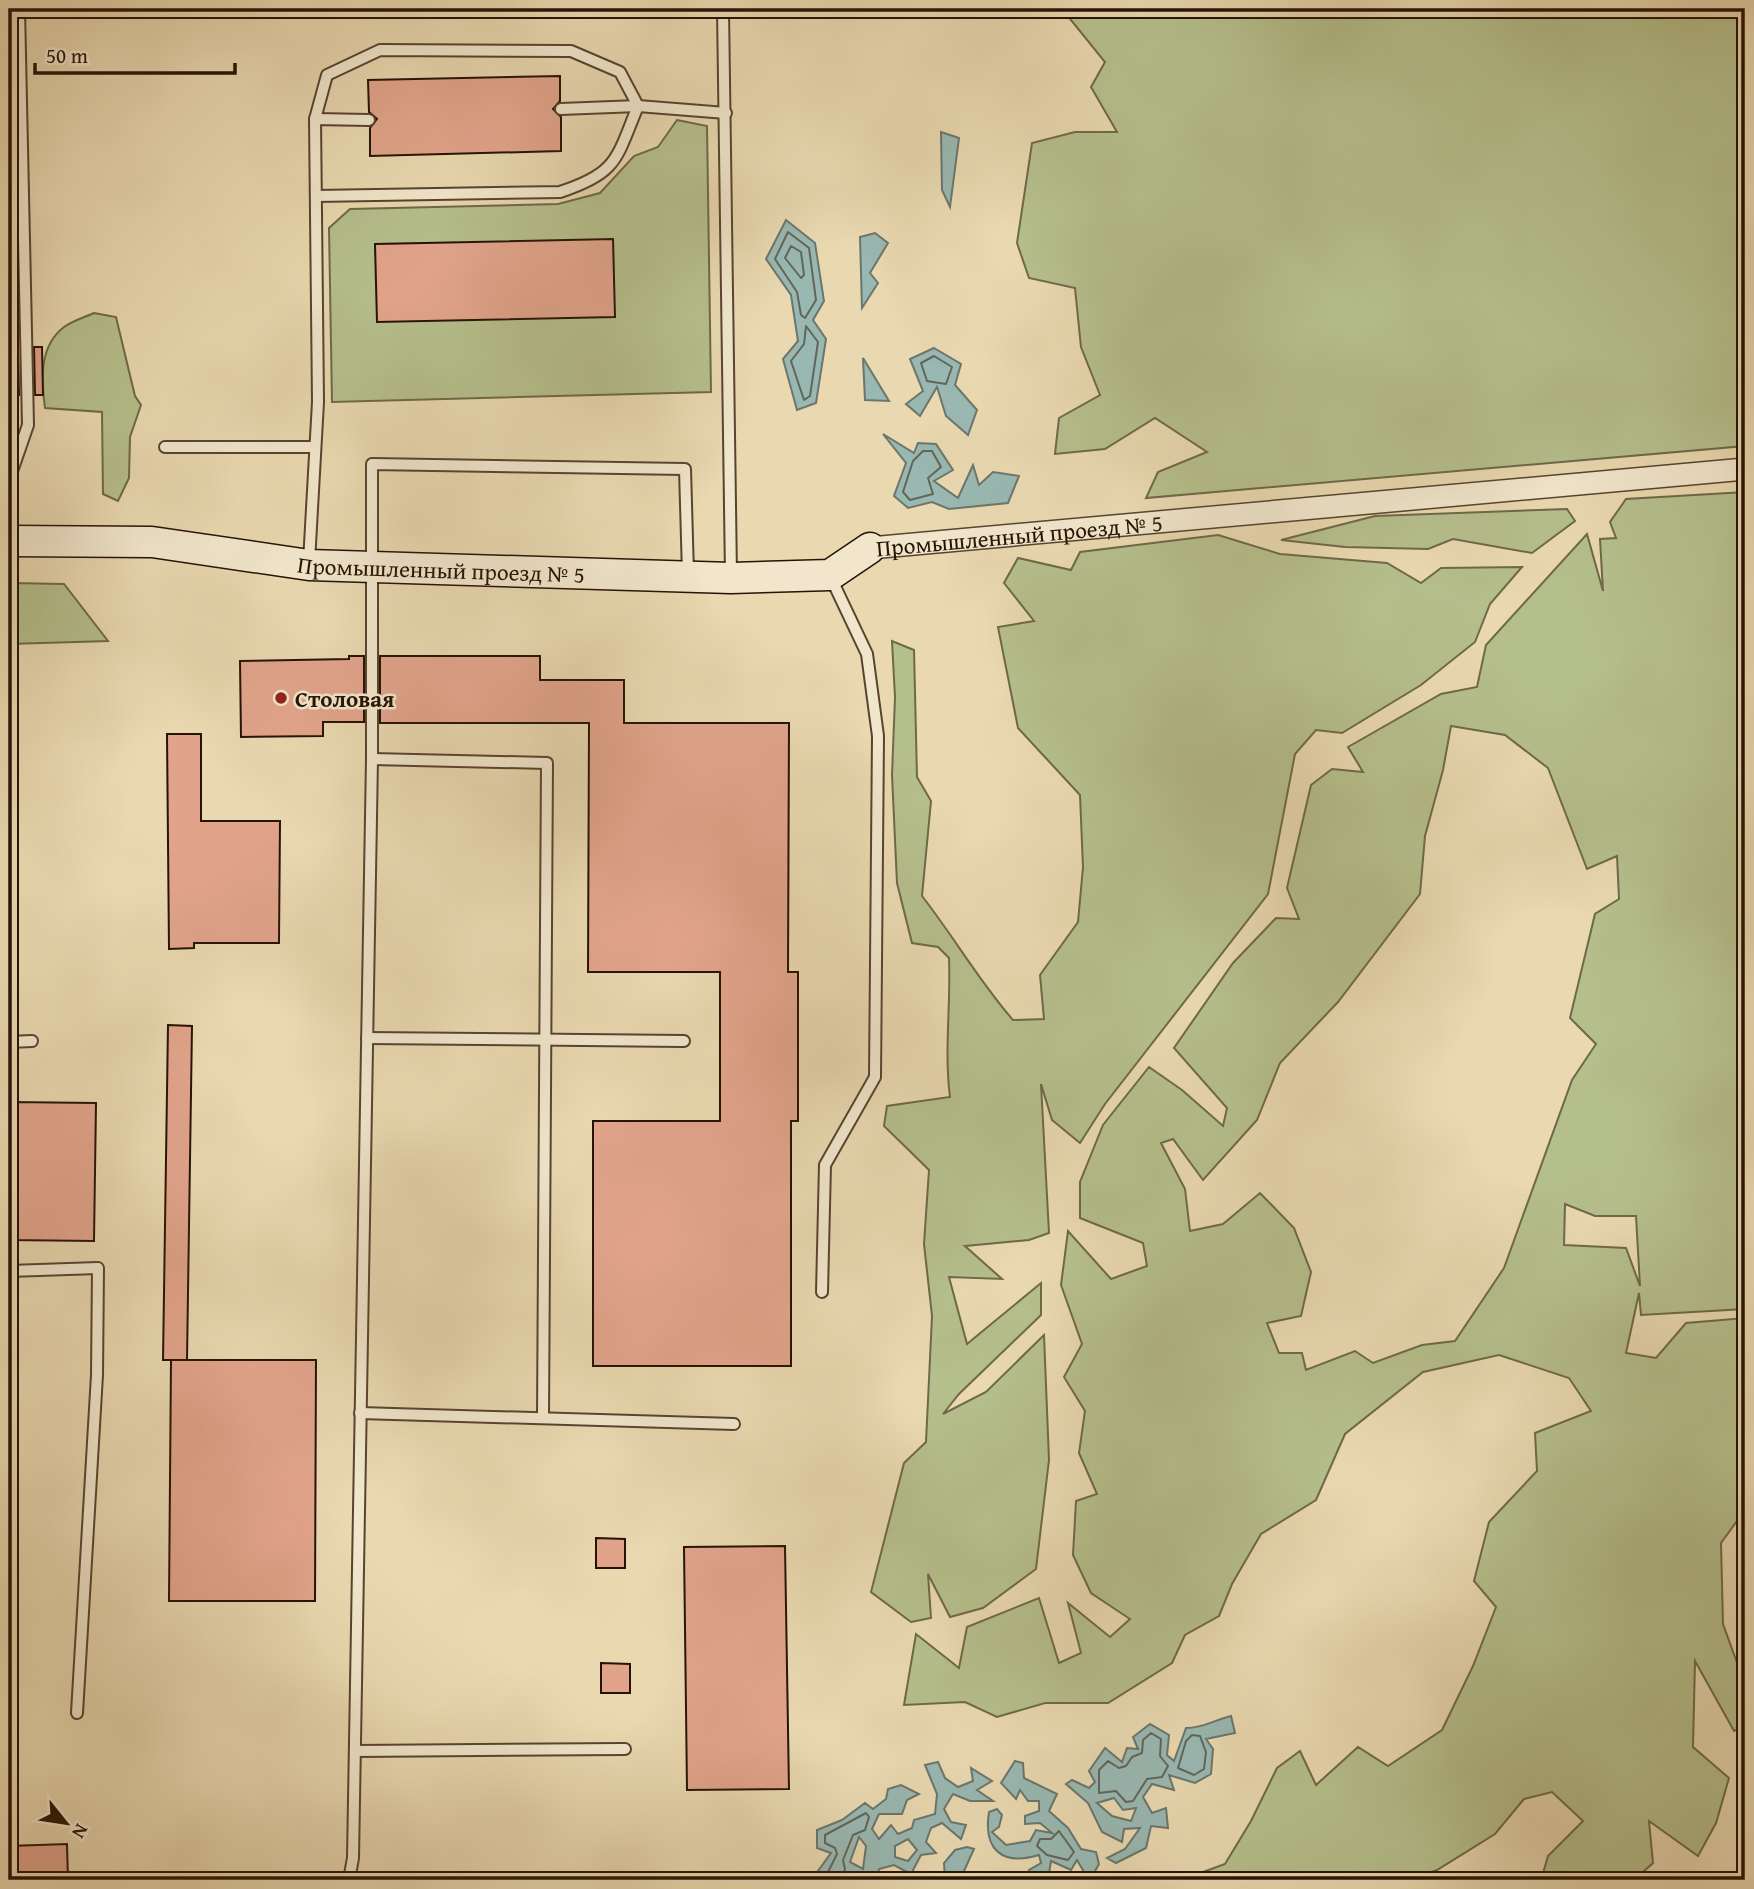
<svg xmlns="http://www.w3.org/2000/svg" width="1754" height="1889" viewBox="0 0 1754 1889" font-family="'Gentium Book Plus',serif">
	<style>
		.green { fill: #b5bf8c; stroke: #6e6948; stroke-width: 2; fill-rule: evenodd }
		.water { fill: #99b8b2; stroke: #6b766c; stroke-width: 2; fill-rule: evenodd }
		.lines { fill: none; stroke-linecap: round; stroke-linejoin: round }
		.shore { stroke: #60665b; stroke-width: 2 }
		.building { fill: #e1a48b; stroke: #261304; stroke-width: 2 }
		.lane-casing { stroke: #57442f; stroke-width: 14 }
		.street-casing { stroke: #57442f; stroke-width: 24 }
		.secondary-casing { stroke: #261304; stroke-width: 33 }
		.lane { stroke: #f1e6cc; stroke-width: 10 }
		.street { stroke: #f1e6cc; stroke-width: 21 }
		.secondary { stroke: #f1e6cc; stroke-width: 30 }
		.poi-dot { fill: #8f2418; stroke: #f1e6cc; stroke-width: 2.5 }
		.labels { text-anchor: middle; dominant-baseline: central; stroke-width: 5; stroke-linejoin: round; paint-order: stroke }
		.street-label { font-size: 23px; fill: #261304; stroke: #f1e6cc }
		.poi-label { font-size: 23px; font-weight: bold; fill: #261304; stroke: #f1e6cc; text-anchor: start }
	</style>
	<rect width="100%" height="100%" fill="#e9d8b0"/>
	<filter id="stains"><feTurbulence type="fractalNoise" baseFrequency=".00286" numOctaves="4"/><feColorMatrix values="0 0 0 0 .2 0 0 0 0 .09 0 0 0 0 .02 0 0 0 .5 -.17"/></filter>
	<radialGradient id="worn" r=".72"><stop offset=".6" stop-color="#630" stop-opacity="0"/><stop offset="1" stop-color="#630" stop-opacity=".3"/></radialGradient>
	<g class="green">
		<polygon points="1062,9 1745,9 1745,446 1146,498 1158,472 1207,452 1155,418 1105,449 1055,454 1059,418 1100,395 1081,347 1075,288 1029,278 1017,243 1032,143 1075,132 1117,132 1091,87 1105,62"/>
		<polygon points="677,120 707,126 711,392 332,402 329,228 350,209 558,204 600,193 634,156 658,147"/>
		<path d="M 94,313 L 116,317 L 135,396 L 141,405 L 130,437 L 129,478 L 118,501 L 103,494 L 102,412 L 45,408 C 41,380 39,346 64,327 C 72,321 85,317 94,313 Z"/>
		<path d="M 1745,492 L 1745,1309 L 1641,1315 L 1639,1293 L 1626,1353 L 1656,1358 L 1686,1323 L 1745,1318 L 1745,1450 L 1742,1450 L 1745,1456 L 1745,1510 L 1721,1543 L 1723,1624 L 1739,1668 L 1745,1669 L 1745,1726 L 1734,1731 L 1695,1661 L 1693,1747 L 1729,1778 L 1716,1823 L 1698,1856 L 1649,1821 L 1653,1863 L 1634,1880 L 1569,1880 L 1563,1874 L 1541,1880 L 1548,1856 L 1583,1821 L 1552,1792 L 1524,1799 L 1495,1834 L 1437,1870 L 1409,1880 L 1181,1880 L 1225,1864 L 1251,1821 L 1277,1768 L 1300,1751 L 1316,1785 L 1358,1747 L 1388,1766 L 1442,1730 L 1473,1666 L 1496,1607 L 1474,1581 L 1489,1522 L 1537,1471 L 1535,1433 L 1591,1411 L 1569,1378 L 1499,1355 L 1423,1372 L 1345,1434 L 1316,1500 L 1261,1534 L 1232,1584 L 1219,1616 L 1185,1635 L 1172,1663 L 1108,1703 L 1045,1703 L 997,1717 L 965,1702 L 904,1705 L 916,1634 L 959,1668 L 967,1627 L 1039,1598 L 1059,1663 L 1081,1653 L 1068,1603 L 1110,1637 L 1130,1619 L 1091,1593 L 1073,1555 L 1076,1501 L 1097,1494 L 1079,1453 L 1085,1411 L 1064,1377 L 1082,1344 L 1061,1285 L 1068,1231 L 1111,1279 L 1147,1266 L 1143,1243 L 1080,1218 L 1080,1182 L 1103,1125 L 1149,1067 L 1182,1090 L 1223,1126 L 1227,1108 L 1174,1048 L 1233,963 L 1276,918 L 1299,919 L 1287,888 L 1311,785 L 1332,769 L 1363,772 L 1348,747 L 1441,694 L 1477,687 L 1486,645 L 1587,534 L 1603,591 L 1600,539 L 1616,538 L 1610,522 L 1626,499 ZM 1451,726 L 1505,735 L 1548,768 L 1587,869 L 1617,856 L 1619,899 L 1595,914 L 1570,1018 L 1596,1044 L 1572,1080 L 1504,1268 L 1455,1341 L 1422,1345 L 1373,1363 L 1355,1351 L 1306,1370 L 1302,1353 L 1279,1353 L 1267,1323 L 1301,1316 L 1311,1272 L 1294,1228 L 1260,1193 L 1223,1224 L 1190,1231 L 1185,1189 L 1161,1143 L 1173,1139 L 1203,1180 L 1257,1120 L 1280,1063 L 1338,1002 L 1420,894 L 1425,836 L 1443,770 ZM 1565,1204 L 1595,1216 L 1636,1216 L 1640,1286 L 1626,1248 L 1564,1245 Z"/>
		<polygon points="1567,509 1575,521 1532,553 1453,539 1428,549 1345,547 1281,540 1375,516"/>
		<path d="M 1218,535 L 1280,554 L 1387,563 L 1421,583 L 1441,568 L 1522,567 L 1490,604 L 1475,642 L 1421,685 L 1342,733 L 1316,730 L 1295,754 L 1268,894 L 1105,1104 L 1080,1143 L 1052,1120 L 1041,1084 L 1049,1233 L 1029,1240 L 965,1246 L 1002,1279 L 949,1277 L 967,1344 L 1041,1283 L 1041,1315 L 959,1394 L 943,1414 L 986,1392 L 1044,1335 L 1049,1460 L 1036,1569 L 983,1608 L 950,1617 L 928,1574 L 931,1618 L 911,1622 L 871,1592 L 904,1463 L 926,1442 L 932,1316 L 924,1244 L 929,1170 L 884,1126 L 887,1106 L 950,1097 C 944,1051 951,1004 949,958 L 938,947 L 912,943 L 897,883 L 892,775 L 895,697 L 892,641 L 914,650 L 917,777 L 931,801 L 922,896 C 954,937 979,981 1013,1020 L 1044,1019 L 1040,975 L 1078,922 L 1083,867 L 1080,795 L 1018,728 L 998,627 L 1034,621 L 1004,583 L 1018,558 L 1071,570 L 1080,552 Z"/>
		<polygon points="9,583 64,584 108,641 9,644"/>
	</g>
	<g class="water">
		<polygon points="941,132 959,138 950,207 942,190"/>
		<polygon points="786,220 815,243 824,301 813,320 826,339 816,403 797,410 783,359 798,341 791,295 766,259"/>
		<polygon points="875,233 888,243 870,273 878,283 862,308 860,237"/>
		<polygon points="934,348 961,364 955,385 977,410 968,435 946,416 937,387 920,416 906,404 923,391 910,359"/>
		<polygon points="863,358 889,401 865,400"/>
		<polygon points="883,434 914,453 918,443 936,444 953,470 934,481 958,498 973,465 979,485 993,472 1019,476 1008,503 949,509 932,502 908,508 894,496 906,463"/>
		<path d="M 1231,1716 L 1235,1733 L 1206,1739 L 1213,1749 L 1211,1774 L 1195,1783 L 1169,1775 L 1174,1790 L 1152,1784 L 1143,1797 L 1152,1813 L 1166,1808 L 1168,1828 L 1151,1826 L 1146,1848 L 1116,1863 L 1107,1858 L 1125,1849 L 1140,1828 L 1124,1829 L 1122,1842 L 1102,1832 L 1088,1803 L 1066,1784 L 1072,1780 L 1089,1788 L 1095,1782 L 1089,1771 L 1105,1748 L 1122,1762 L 1127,1748 L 1138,1749 L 1133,1737 L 1150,1724 L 1169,1735 L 1167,1755 L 1174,1761 L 1186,1728 C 1204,1728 1214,1720 1231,1716 ZM 1114,1798 L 1123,1810 L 1136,1808 L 1131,1821 L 1112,1816 L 1097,1803 Z"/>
		<path d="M 1015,1761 L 1023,1763 L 1024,1778 L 1057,1794 L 1049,1811 L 1068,1828 L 1081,1849 L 1096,1852 L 1099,1864 L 1090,1880 L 1080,1880 L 1084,1872 L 1077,1860 L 1071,1870 L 1051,1861 L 1048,1880 L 1027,1880 L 1029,1870 L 1041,1863 L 1039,1855 C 1002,1866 983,1850 989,1812 L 997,1809 L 1002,1815 L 999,1827 L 992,1832 L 1006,1845 L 1030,1841 L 1036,1830 L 1052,1833 L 1040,1823 L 1025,1824 L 1025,1816 L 1039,1811 L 1039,1801 L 1028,1801 L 1020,1790 L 1016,1799 L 1001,1783 Z"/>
		<path d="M 938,1762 L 945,1778 L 958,1787 L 973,1781 L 971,1768 L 992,1781 L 977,1790 L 993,1801 L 970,1801 L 953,1794 L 944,1809 L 951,1822 L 966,1825 L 961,1839 L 942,1823 L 931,1828 L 926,1842 L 936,1853 L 921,1855 L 913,1870 L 916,1880 L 908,1880 L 907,1872 L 894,1865 L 879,1869 L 877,1880 L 858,1880 L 850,1876 L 845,1880 L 818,1880 L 815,1875 L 831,1853 L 817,1848 L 817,1830 L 842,1820 L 865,1803 L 873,1809 L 886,1799 L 888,1789 L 901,1785 L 919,1794 L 907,1800 L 902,1814 L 879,1814 L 872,1829 L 879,1839 L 891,1825 L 898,1834 L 912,1828 L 914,1820 L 935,1814 L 937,1794 L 925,1765 ZM 859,1837 L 866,1846 L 863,1869 L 850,1862 ZM 908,1839 L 917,1850 L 908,1861 L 895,1857 L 895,1846 Z"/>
		<polygon points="967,1847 974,1849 964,1871 970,1880 945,1880 944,1863 955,1850"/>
	</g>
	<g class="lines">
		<g class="shore">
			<polygon points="788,232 809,248 816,300 805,318 801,315 797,292 775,259"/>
			<polygon points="791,246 801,252 804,275 801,278 785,258"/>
			<polygon points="806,326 818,342 810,396 804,400 791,361 804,344"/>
			<polygon points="934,356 952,367 946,384 927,381 921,363"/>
			<polygon points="923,451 932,451 941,467 928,478 933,494 910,500 903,492 913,461"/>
			<polygon points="1151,1733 1161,1739 1160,1756 1168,1766 1162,1777 1147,1779 1133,1801 1126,1802 1116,1791 1099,1793 1099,1770 1108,1761 1119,1768 1126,1766 1132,1757 1142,1753 1143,1740"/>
			<polygon points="1192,1735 1200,1736 1206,1752 1204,1769 1194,1775 1178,1768 1186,1741"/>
			<polygon points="1059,1831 1074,1852 1068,1860 1047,1855 1037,1846 1040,1839 1051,1839"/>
			<polyline points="824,1880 837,1854 835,1848 825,1843 825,1835 866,1813 869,1817 865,1830 853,1835 843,1860 845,1869 841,1880"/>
		</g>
	</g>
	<g class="building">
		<polygon points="560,76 560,101 553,109 561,117 561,151 370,156 370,128 377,119 369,112 368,80"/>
		<polygon points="613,239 615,317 377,322 375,244"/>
		<polygon points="18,347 19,395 9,395 9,348"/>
		<polygon points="34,347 42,347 43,395 35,395"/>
		<polygon points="349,656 364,656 364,722 323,722 323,736 241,737 240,661 349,659"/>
		<polygon points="380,656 540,656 540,680 624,680 624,723 789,723 788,972 798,972 798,1121 791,1121 791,1366 593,1366 593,1121 720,1121 720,972 588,972 589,723 380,723"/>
		<polygon points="167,734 201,734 201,821 280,821 279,943 194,943 194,948 169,949"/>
		<polygon points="168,1025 192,1026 187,1360 163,1360"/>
		<polygon points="9,1102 96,1103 94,1241 9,1240"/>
		<polygon points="171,1360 316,1360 315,1601 169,1601"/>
		<polygon points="596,1538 625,1539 625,1568 596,1568"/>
		<polygon points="785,1546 789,1789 687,1790 684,1547"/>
		<polygon points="601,1663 630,1664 630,1693 601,1693"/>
		<polygon points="67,1844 68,1880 9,1880 9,1846"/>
	</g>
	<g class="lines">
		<g class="lane-casing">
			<g id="lane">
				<polyline points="723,9 731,576"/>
				<polyline points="561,109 638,106 726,113"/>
				<path d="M 315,119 L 327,75 L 380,50 L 571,51 L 620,72 L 638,106 C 616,159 618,173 560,192 L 316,196"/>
				<polyline points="165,447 315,447"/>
				<polyline points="9,480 28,425 19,9"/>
				<polyline points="309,562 318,402 315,119 369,120"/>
				<polyline points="372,759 547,763 543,1418"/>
				<polyline points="367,1038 684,1041"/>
				<polyline points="9,1042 32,1041"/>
				<polyline points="9,1271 98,1268 97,1375 77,1713"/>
				<polyline points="822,1292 825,1165 875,1077 878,736 867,654 831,578"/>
				<polyline points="360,1413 734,1424"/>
				<polyline points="355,1751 625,1749"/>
				<polyline points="349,1880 353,1858 372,759 372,464 685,469 688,574"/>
			</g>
		</g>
		<g class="street-casing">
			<g id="street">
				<path id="s1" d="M 870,548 L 1745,469"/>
			</g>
		</g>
		<g class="secondary-casing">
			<g id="secondary">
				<path id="s2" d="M 9,541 L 152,542 L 309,565 L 731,578 L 830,575 L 870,548"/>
			</g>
		</g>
		<use href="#lane" class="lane"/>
		<use href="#street" class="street"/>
		<use href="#secondary" class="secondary"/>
	</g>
	<circle class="poi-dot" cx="281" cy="698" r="7"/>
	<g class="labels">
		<g class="street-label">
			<text stroke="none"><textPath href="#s1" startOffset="150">Промышленный проезд № 5</textPath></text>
			<text stroke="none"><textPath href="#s2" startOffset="434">Промышленный проезд № 5</textPath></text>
		</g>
		<g class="poi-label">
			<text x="295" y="698">Столовая</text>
		</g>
	</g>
	<rect width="1754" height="1889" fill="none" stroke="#e9d8b0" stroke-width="35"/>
	<rect x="10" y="10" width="1733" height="1868" fill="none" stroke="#261304" stroke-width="3.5"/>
	<rect x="18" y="18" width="1719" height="1854" fill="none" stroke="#261304" stroke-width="2"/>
	<g transform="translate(66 1823) rotate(120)" stroke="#f1e6cc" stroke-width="5" paint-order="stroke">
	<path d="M0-5L12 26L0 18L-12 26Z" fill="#261304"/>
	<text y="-10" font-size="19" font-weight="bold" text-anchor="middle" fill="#261304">N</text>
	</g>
	<path d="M35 63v10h200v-10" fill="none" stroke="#261304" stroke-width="3.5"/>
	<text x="46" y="63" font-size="21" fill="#261304" stroke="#f1e6cc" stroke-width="5" paint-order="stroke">50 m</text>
	<rect width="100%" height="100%" filter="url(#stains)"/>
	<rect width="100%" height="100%" fill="url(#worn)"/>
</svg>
